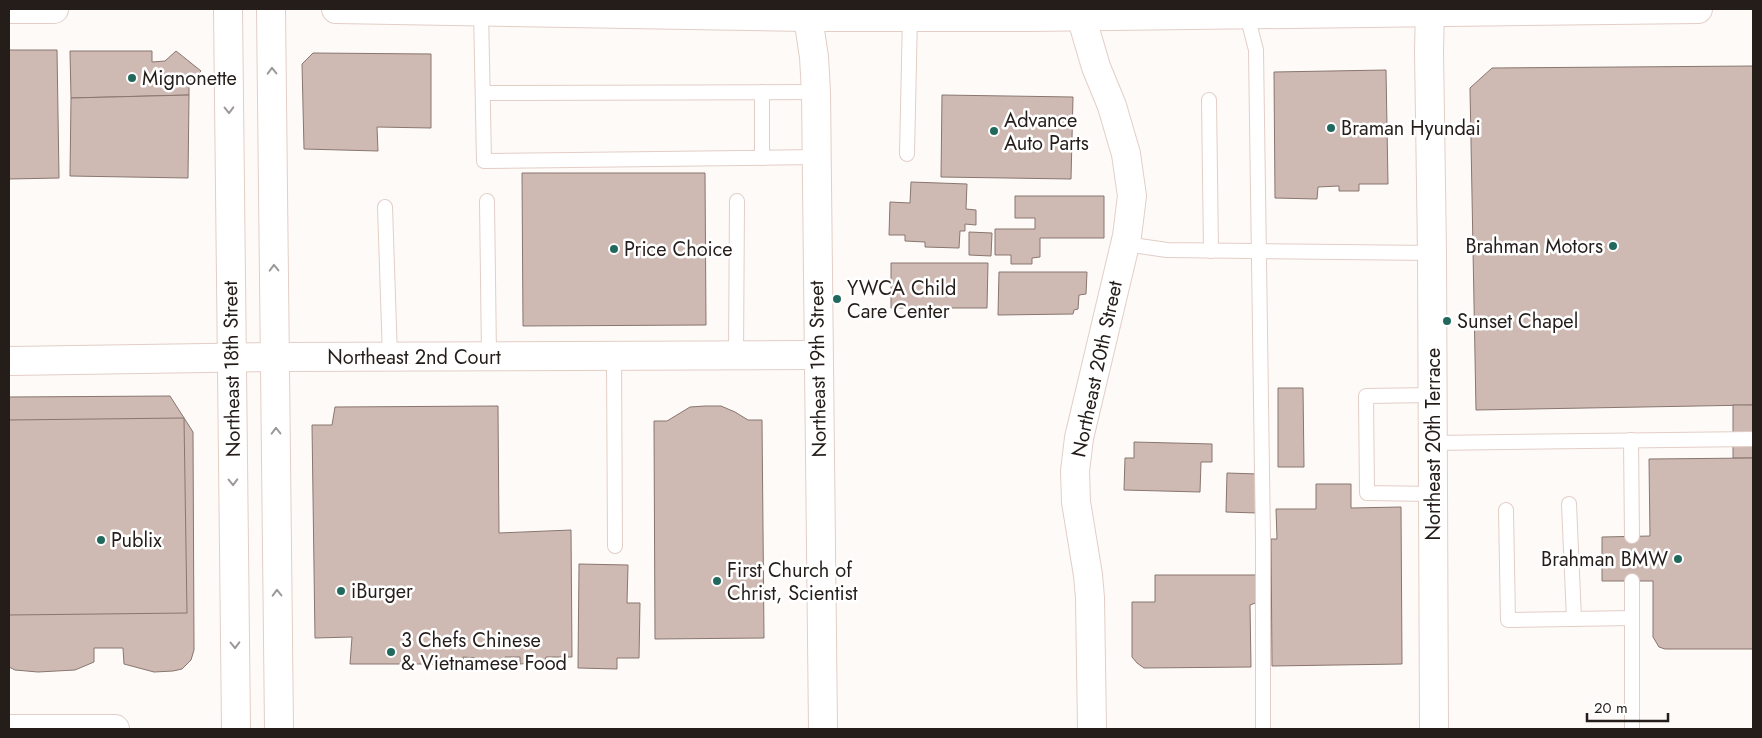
<svg xmlns="http://www.w3.org/2000/svg" width="1762" height="738" viewBox="0 0 1762 738" font-family="Jost,sans-serif">
	<style>
		.building { fill: #cfbab3; stroke: #88766f }
		.lines { fill: none; stroke-linecap: round; stroke-linejoin: round }
		.service-casing { stroke: #e2cec6; stroke-width: 16 }
		.minor-casing { stroke: #e2cec6; stroke-width: 30 }
		.tertiary-casing { stroke: #e2cec6; stroke-width: 30 }
		.secondary-casing { stroke: #e2cec6; stroke-width: 30 }
		.primary-casing { stroke: #e2cec6; stroke-width: 30 }
		.service { stroke: #fff; stroke-width: 14 }
		.minor { stroke: #fff; stroke-width: 28 }
		.tertiary { stroke: #fff; stroke-width: 28 }
		.secondary { stroke: #fff; stroke-width: 28 }
		.primary { stroke: #fff; stroke-width: 28 }
		.oneway { stroke: #9c9998 }
		.poi-dot { fill: #22695d; stroke: #fff; stroke-width: 2 }
		.labels { text-anchor: middle; dominant-baseline: central; stroke-width: 5; stroke-linejoin: round; paint-order: stroke }
		.poi-label { font-size: 20px; fill: #241d1a; stroke: #fff; text-anchor: start }
		.street-label { font-size: 20px; fill: #241d1a; stroke: #fff }
	</style>
	<rect width="100%" height="100%" fill="#fefaf8"/>
	<g class="building">
		<polygon points="9,50 57,50 59,178 9,179"/>
		<polygon points="70,51 152,51 152,62 165,61 176,51 201,71 189,84 189,95 71,98"/>
		<polygon points="313,53 431,54 431,128 377,127 378,151 304,149 302,64"/>
		<polygon points="1753,66 1753,405 1476,410 1470,88 1492,68"/>
		<polygon points="1386,70 1388,184 1359,184 1359,191 1339,191 1339,186 1318,187 1317,199 1275,198 1274,72"/>
		<polygon points="189,95 188,178 70,176 71,98"/>
		<polygon points="942,95 1073,97 1071,179 941,177"/>
		<polygon points="522,173 705,173 706,325 523,326"/>
		<polygon points="911,182 967,184 966,209 976,210 976,225 965,224 965,231 960,231 959,248 925,247 925,242 905,241 905,235 889,235 890,202 910,203"/>
		<polygon points="1015,196 1104,196 1104,238 1040,238 1040,257 1032,258 1032,264 1011,264 1011,255 995,255 995,229 1035,229 1035,218 1015,218"/>
		<polygon points="969,232 992,233 991,256 969,255"/>
		<polygon points="891,263 988,263 987,308 891,308"/>
		<polygon points="999,272 1087,272 1086,294 1079,295 1078,309 1074,310 1073,314 998,315"/>
		<polygon points="1278,388 1303,388 1304,467 1278,467"/>
		<polygon points="170,396 193,432 194,650 191,660 182,669 173,671 154,672 124,664 123,648 94,648 94,662 75,670 38,672 15,670 9,667 9,397"/>
		<rect x="1733" y="405" width="20" height="53"/>
		<polygon points="498,406 499,533 571,530 572,657 546,657 545,662 520,664 520,657 505,657 505,664 476,665 477,658 463,657 464,664 350,664 352,637 315,638 312,425 332,425 335,407"/>
		<polygon points="705,406 721,406 735,412 748,420 762,420 764,638 655,639 654,421 667,421 690,407"/>
		<polygon points="184,418 187,613 9,615 9,420"/>
		<polygon points="1134,442 1212,444 1212,462 1201,462 1200,492 1124,490 1125,458 1134,458"/>
		<polygon points="1753,458 1753,649 1665,649 1659,647 1653,637 1653,581 1602,581 1602,537 1650,536 1649,459"/>
		<polygon points="1227,473 1258,474 1257,513 1226,512"/>
		<polygon points="1316,484 1351,484 1351,508 1401,507 1402,664 1272,666 1271,539 1277,539 1276,509 1316,509"/>
		<polygon points="579,564 628,565 627,603 640,603 639,658 617,658 617,669 578,668"/>
		<polygon points="1155,575 1258,575 1258,602 1250,605 1251,667 1144,668 1137,663 1132,657 1132,602 1155,602"/>
	</g>
	<g class="lines">
		<g class="service-casing">
			<g id="service">
				<polyline points="481,10 484,161 816,157"/>
				<polyline points="1247,15 1256,50 1263,541 1263,729"/>
				<polyline points="762,92 762,158"/>
				<polyline points="483,93 816,92"/>
				<polyline points="1209,100 1211,251"/>
				<polyline points="907,154 910,16"/>
				<polyline points="487,201 489,356"/>
				<polyline points="385,207 390,357"/>
				<polyline points="1125,244 1167,250 1432,253"/>
				<polyline points="736,355 737,201"/>
				<polyline points="614,356 615,546"/>
				<polyline points="1432,395 1366,396 1367,493 1433,494"/>
				<polyline points="1631,440 1632,536"/>
				<polyline points="1432,443 1753,439"/>
				<polyline points="1569,504 1574,619"/>
				<polyline points="1506,510 1508,620 1632,618"/>
				<polyline points="1632,581 1632,729"/>
			</g>
		</g>
		<g class="minor-casing">
			<g id="minor">
				<polyline points="1430,9 1429,51 1432,253 1434,729"/>
				<polyline points="1081,16 1096,67 1112,106 1126,154 1132,196 1127,236 1079,438 1075,471 1076,502 1088,575 1090,598 1092,729"/>
				<polyline points="9,361 275,357 818,355"/>
			</g>
		</g>
		<g class="tertiary-casing">
			<g id="tertiary">
				<polyline points="228,9 236,729"/>
				<polyline points="271,9 279,729"/>
				<polyline points="808,17 814,57 816,92 823,729"/>
			</g>
		</g>
		<g class="secondary-casing">
			<g id="secondary">
				<polyline points="9,9 54,9"/>
				<polyline points="336,9 808,17 1030,17 1698,9"/>
			</g>
		</g>
		<g class="primary-casing">
			<polyline id="primary" points="9,729 115,729"/>
		</g>
		<use href="#service" class="service"/>
		<use href="#minor" class="minor"/>
		<use href="#tertiary" class="tertiary"/>
		<use href="#secondary" class="secondary"/>
		<use href="#primary" class="primary"/>
	</g>
	<defs><path id="oneway-chevron" d="M-2-3.5L2.5 0L-2 3.5" fill="none" stroke-width="1.6" stroke-linecap="round" stroke-linejoin="round" transform="scale(1.25)"/></defs>
	<g class="oneway">
		<use href="#oneway-chevron" transform="translate(272 71) rotate(-91)"/>
		<use href="#oneway-chevron" transform="translate(229 110) rotate(89)"/>
		<use href="#oneway-chevron" transform="translate(274 268) rotate(-91)"/>
		<use href="#oneway-chevron" transform="translate(276 431) rotate(-91)"/>
		<use href="#oneway-chevron" transform="translate(233 482) rotate(89)"/>
		<use href="#oneway-chevron" transform="translate(277 593) rotate(-91)"/>
		<use href="#oneway-chevron" transform="translate(235 645) rotate(89)"/>
	</g>
	<g class="poi-dot">
		<circle cx="132" cy="78" r="5"/>
		<circle cx="1331" cy="128" r="5"/>
		<circle cx="994" cy="131" r="5"/>
		<circle cx="1613" cy="246" r="5"/>
		<circle cx="614" cy="249" r="5"/>
		<circle cx="837" cy="299" r="5"/>
		<circle cx="1447" cy="321" r="5"/>
		<circle cx="101" cy="540" r="5"/>
		<circle cx="1678" cy="559" r="5"/>
		<circle cx="717" cy="581" r="5"/>
		<circle cx="341" cy="591" r="5"/>
		<circle cx="391" cy="652" r="5"/>
	</g>
	<g class="labels">
		<g class="poi-label">
			<text x="142" y="78">Mignonette</text>
			<text x="1004" y="120">Advance<tspan x="1004" dy="23">Auto Parts</tspan></text>
			<text x="1341" y="128">Braman Hyundai</text>
			<text x="1603" y="246" text-anchor="end">Brahman Motors</text>
			<text x="624" y="249">Price Choice</text>
			<text x="847" y="288">YWCA Child<tspan x="847" dy="23">Care Center</tspan></text>
			<text x="1457" y="321">Sunset Chapel</text>
			<text x="111" y="540">Publix</text>
			<text x="1668" y="559" text-anchor="end">Brahman BMW</text>
			<text x="727" y="570">First Church of<tspan x="727" dy="23">Christ, Scientist</tspan></text>
			<text x="351" y="591">iBurger</text>
			<text x="401" y="640">3 Chefs Chinese<tspan x="401" dy="23">&amp; Vietnamese Food</tspan></text>
		</g>
		<g class="street-label">
			<text x="414" y="357">Northeast 2nd Court</text>
			<text transform="translate(232 369) rotate(-91)">Northeast 18th Street</text>
			<text transform="translate(818 369) rotate(-91)">Northeast 19th Street</text>
			<text transform="translate(1097 369) rotate(-78)">Northeast 20th Street</text>
			<text transform="translate(1433 444) rotate(-90)">Northeast 20th Terrace</text>
		</g>
	</g>
	<rect width="1762" height="738" fill="none" stroke="#241d1a" stroke-width="20"/>
	<path d="M1587 713v8h81v-8" fill="none" stroke="#241d1a" stroke-width="2.5"/>
	<text x="1594" y="713" font-size="15" fill="#241d1a" stroke="#ffffff" stroke-width="4" paint-order="stroke">20 m</text>
</svg>
